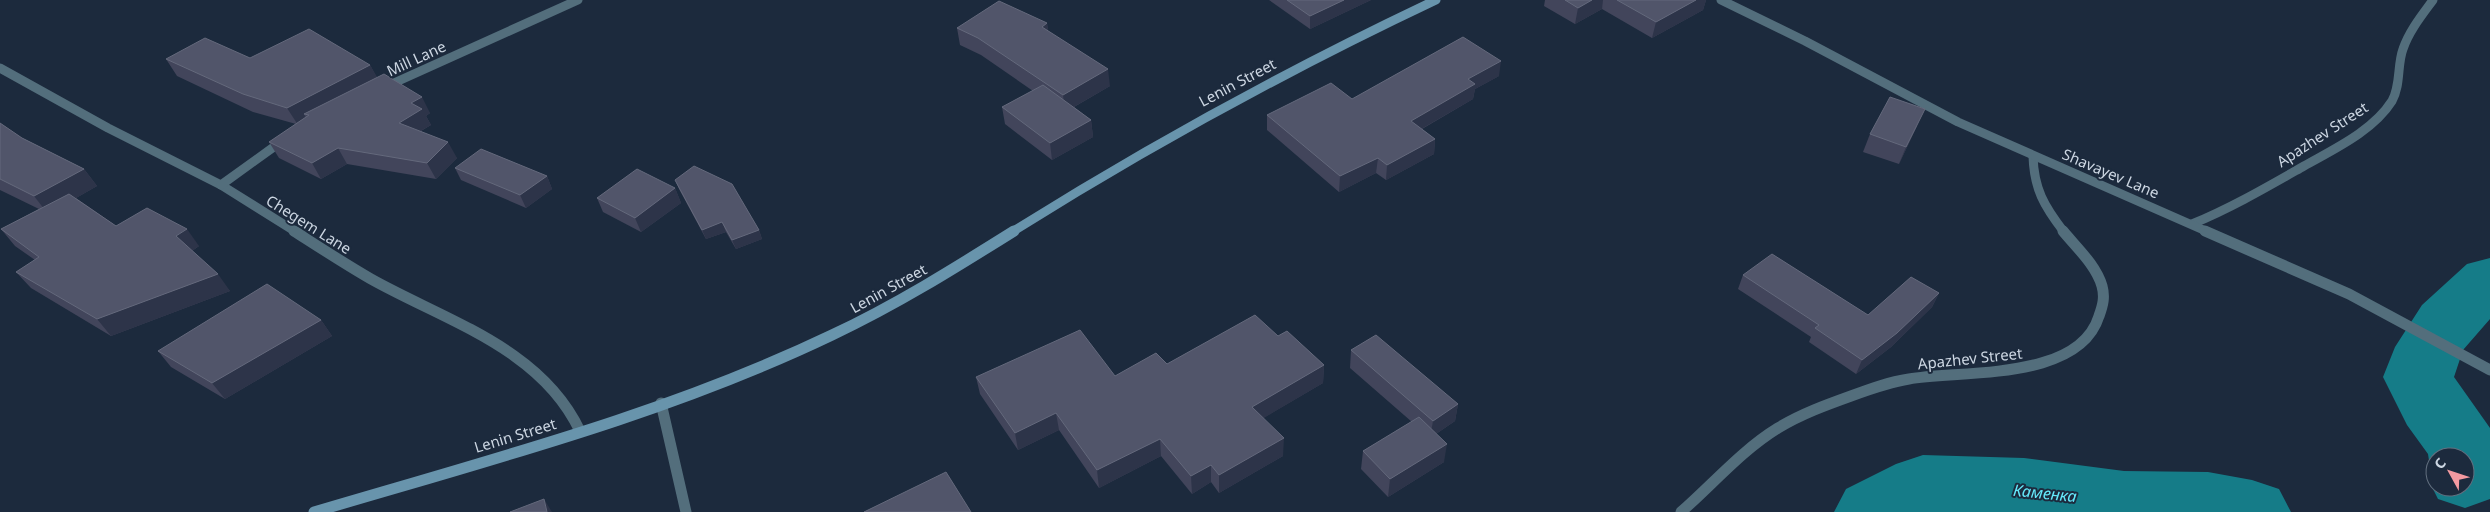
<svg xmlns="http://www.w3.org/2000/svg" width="2490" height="512" viewBox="0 0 2490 512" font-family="'Noto Sans',sans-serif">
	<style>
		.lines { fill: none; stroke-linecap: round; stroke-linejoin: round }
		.river { fill: #157c88; fill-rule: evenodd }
		.lane-far1 { stroke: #536e7c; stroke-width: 9 }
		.lane { stroke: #536e7c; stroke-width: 11 }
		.street-far1 { stroke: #536e7c; stroke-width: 9 }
		.street { stroke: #536e7c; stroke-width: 11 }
		.secondary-far1 { stroke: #6894ac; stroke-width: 9 }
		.secondary { stroke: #6894ac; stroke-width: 11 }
		.wall { fill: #42455b }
		.shaded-wall { fill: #2d3449 }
		.building { fill: #51556a; stroke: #64697c }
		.labels { text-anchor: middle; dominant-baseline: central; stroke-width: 4; stroke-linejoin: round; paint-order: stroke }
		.street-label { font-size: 15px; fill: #ccd6e2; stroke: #1c2a3d }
		.water-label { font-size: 16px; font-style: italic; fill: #65e9fb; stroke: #1c2a3d }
	</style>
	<rect width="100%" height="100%" fill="#1c2a3d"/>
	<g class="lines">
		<g class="river">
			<path d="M 2490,258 L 2490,319 L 2463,350 L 2454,377 L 2490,428 L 2490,499 L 2465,508 L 2438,499 L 2427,477 L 2430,467 L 2428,454 L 2407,425 L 2383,377 L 2395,347 L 2422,305 L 2467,264 ZM 2435,457 L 2465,457 L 2465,487 L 2435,487 Z"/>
			<polygon points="1923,455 2024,458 2124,471 2208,472 2252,480 2279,489 2291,512 1834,512 1846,489 1896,464"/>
		</g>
		<g class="lane-far1">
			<path d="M 2033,156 C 2034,189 2044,206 2064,232"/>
			<path d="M 2192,224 C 2231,208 2267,187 2304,166 C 2334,149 2373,131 2392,101 C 2401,85 2397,65 2403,49 C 2409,31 2422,15 2433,0"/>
		</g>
		<g class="lane">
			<polyline points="661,403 686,512"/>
			<path d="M 1681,512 C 1713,484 1742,450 1778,428 C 1801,414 1826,405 1851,396 C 1870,389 1889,382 1909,379 C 1964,370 2079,381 2099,316 C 2103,305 2105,297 2102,286 C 2096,265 2076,247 2063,231"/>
		</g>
		<g class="street-far1">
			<polyline points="1721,0 1805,41 1958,122 2208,232"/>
			<polyline points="0,68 108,128 221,185 296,232"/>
			<polyline points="385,87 578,0"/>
			<polyline points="221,185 282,141"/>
		</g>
		<g class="street">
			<path d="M 294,231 C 319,247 345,264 371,279 C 446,321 541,348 580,431"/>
			<polyline points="2205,231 2349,294 2490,370"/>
		</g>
		<path class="secondary-far1" d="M 1012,232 C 1149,146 1290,69 1436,0"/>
		<path class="secondary" d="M 314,512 C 489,460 667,414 832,335 C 896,305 955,268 1014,231"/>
	</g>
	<g class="wall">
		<polygon points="1269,0 1371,0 1310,29"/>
		<polygon points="1545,0 1706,0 1703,10 1652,38 1602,9 1575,24 1544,6"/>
		<polygon points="1047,23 1048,31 1110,86 1074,107 1091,120 1093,137 1052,160 1005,124 1002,107 1033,91 981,55 960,45 957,28"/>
		<polygon points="250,58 370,65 377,78 430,113 426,116 431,125 421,131 457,158 436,179 347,164 321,179 279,158 269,142 296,124 253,112 177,76 166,59"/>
		<polygon points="1499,76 1475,89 1473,99 1422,129 1435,139 1434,154 1386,180 1376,173 1339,192 1267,130 1267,115 1352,99"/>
		<polygon points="0,123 22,138 84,169 97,186 76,198 116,226 199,246 192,251 230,291 111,336 31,288 16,272 35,260 15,246 1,229 39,209 0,190"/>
		<polygon points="1917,126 1899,164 1863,152 1870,134"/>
		<polygon points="455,168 547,176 552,189 526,208 461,180"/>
		<polygon points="675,180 759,230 762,239 736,249 726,232 706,239 679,189"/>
		<polygon points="675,188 681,203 641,232 603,212 597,198"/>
		<polygon points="1743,275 1868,315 1939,293 1932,307 1891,347 1856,374 1809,342 1811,337 1738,289"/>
		<polygon points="321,320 332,336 225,399 171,367 158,351"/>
		<polygon points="1278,336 1324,365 1323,383 1263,418 1283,456 1219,493 1211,482 1192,494 1161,456 1099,488 1059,430 1018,450 980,394 976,377 1115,376 1167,364"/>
		<polygon points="1351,350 1458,404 1455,421 1436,434 1444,462 1388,497 1361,469 1363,451 1412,422 1350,368"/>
	</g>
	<g class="shaded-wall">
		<polygon points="1344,0 1371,0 1310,29 1310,16"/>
		<polygon points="1592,0 1603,0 1602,9 1575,24 1578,8"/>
		<polygon points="1696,0 1706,0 1703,10 1652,38 1656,22"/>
		<polygon points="1047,23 1049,40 1042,27"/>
		<polygon points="1501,61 1499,76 1475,89 1473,99 1409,136 1411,121 1468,79"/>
		<polygon points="370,65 380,82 309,115 304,114 307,120 298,125 287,108"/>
		<polygon points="1108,69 1110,86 1065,112 1063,95"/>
		<polygon points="422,97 430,113 426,116 431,125 408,138 399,123 411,103"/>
		<polygon points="1925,109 1917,126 1899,164 1906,147"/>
		<polygon points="1091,120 1093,137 1052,160 1050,143"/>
		<polygon points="1435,139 1434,154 1386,180 1387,165"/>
		<polygon points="448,142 457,158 436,179 427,163"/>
		<polygon points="338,148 347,164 321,179 312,163"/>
		<polygon points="1378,158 1376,173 1339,192 1340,176"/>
		<polygon points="84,169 97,186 48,214 34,196"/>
		<polygon points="547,176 552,189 526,208 520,195"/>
		<polygon points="675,188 681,203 641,232 635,218"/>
		<polygon points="722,222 726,232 706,239 702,230"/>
		<polygon points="187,229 199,246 189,253 176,236"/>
		<polygon points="759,230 762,239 736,249 732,240"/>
		<polygon points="218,274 230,291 111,336 97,319"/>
		<polygon points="1939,293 1932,307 1891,347 1856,374 1862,360"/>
		<polygon points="321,320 332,336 225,399 212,383"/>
		<polygon points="1324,365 1323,383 1252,425 1252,407"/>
		<polygon points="1458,404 1455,421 1430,438 1433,421"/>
		<polygon points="1056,413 1059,430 1018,450 1015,433"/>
		<polygon points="1284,438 1283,456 1219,493 1219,475"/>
		<polygon points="1160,439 1161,456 1099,488 1097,470"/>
		<polygon points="1447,444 1444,462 1388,497 1390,479"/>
		<polygon points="1211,465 1211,482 1192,494 1191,476"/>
		<polygon points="544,499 552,512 547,512"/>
	</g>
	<g class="building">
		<polygon points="1287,0 1344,0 1310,16"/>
		<polygon points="1565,0 1592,0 1578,8"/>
		<polygon points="1617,0 1696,0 1656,22"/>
		<polygon points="999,1 1047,23 1042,27 1108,69 1063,95 978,38 957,28"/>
		<polygon points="309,29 370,65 287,108 243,94 166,59 205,38 250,58"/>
		<polygon points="1463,37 1501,61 1468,79 1475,84 1411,121 1435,139 1387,165 1378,158 1340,176 1267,115 1331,83 1352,99"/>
		<polygon points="384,74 422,97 411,103 422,109 399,123 448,142 427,163 338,148 312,163 269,142 309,115 304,114"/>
		<polygon points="1043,85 1091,120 1050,143 1002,107"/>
		<polygon points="1890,97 1925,109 1906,147 1870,134"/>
		<polygon points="0,123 22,138 84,169 34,196 0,179"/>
		<polygon points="481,149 547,176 520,195 455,168"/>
		<polygon points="694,166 732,184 759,230 732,240 722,222 702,230 675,180"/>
		<polygon points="637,169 675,188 635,218 597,198"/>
		<polygon points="69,194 116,226 147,208 187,229 176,236 218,274 97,319 16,272 39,257 1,229"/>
		<polygon points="1772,254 1868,315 1911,277 1939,293 1897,333 1862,360 1815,328 1819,325 1743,275"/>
		<polygon points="267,284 321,320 212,383 158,351"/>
		<polygon points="1255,315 1278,336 1287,331 1324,365 1252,407 1284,438 1219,475 1211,465 1191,476 1160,439 1097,470 1056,413 1015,433 976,377 1080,330 1115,376 1156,353 1167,364"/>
		<polygon points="1376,335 1458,404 1433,421 1351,350"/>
		<polygon points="1419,417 1447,444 1390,479 1363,451"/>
		<polygon points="946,472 971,512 864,512"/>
		<polygon points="544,499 547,512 510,512"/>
	</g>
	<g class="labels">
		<g class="street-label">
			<text transform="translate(416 58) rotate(-25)">Mill Lane</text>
			<text transform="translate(1237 82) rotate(-28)">Lenin Street</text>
			<text transform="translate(2322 134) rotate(-33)">Apazhev Street</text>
			<text transform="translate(2111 173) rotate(23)">Shavayev Lane</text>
			<text transform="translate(309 224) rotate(32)">Chegem Lane</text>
			<text transform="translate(888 288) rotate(-29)">Lenin Street</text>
			<text transform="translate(1970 358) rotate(-6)">Apazhev Street</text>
			<text transform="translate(515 435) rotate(-17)">Lenin Street</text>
		</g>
		<g class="water-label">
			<text transform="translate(2045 493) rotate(6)">Каменка</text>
		</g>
	</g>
	<g transform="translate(2450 472) rotate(310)"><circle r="24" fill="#1c2a3d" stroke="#626f7f"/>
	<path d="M0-4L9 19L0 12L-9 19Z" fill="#f49aa1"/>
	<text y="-8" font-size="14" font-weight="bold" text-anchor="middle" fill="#ccd6e2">С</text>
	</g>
</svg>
